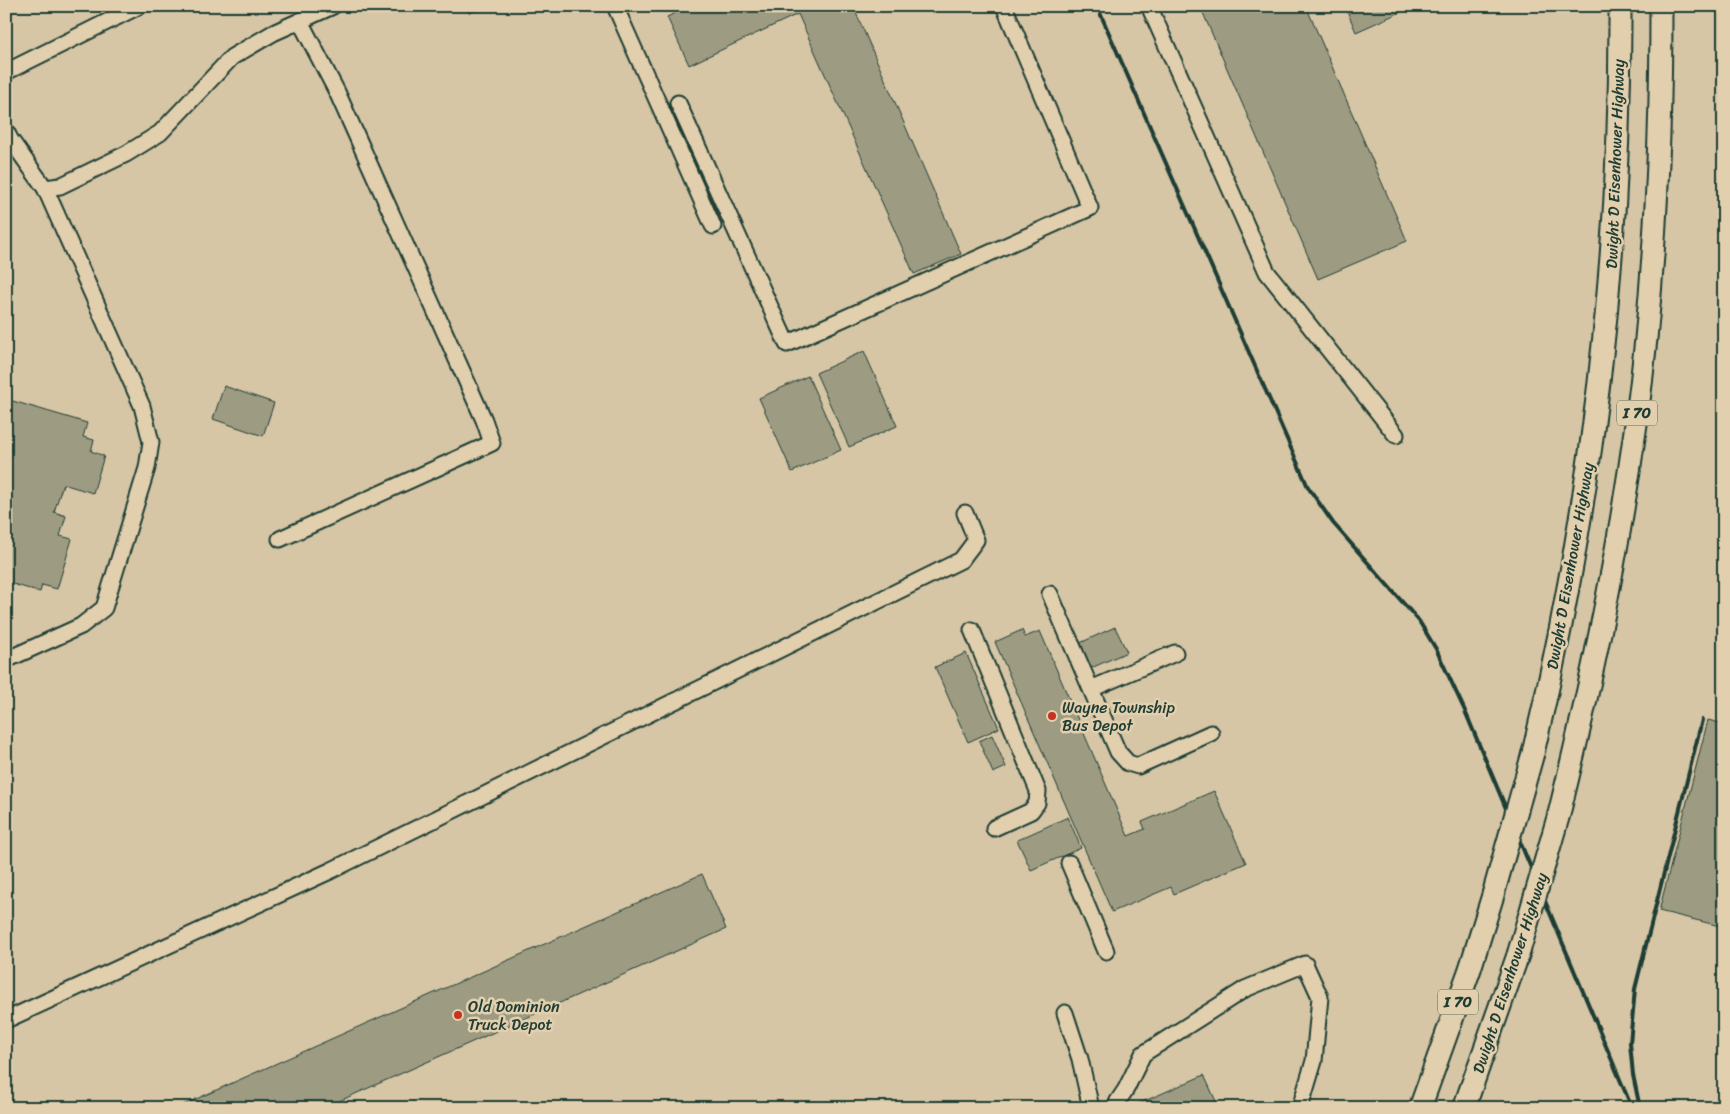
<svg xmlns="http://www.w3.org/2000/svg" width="1730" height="1114" viewBox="0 0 1730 1114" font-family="Sriracha,sans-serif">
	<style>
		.building { fill: #9d9c82; stroke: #1f3d34 }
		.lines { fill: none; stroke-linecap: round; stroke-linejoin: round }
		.minor-casing { stroke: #1f3d34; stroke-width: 19 }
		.highway-casing { stroke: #1f3d34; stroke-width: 25 }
		.minor { stroke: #e2cfad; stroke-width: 15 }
		.highway { stroke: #e2cfad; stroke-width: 21 }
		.rail { stroke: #1f3d34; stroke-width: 4 }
		.highway-bridge-casing { stroke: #1f3d34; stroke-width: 25; stroke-linecap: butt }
		.highway-bridge { stroke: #e2cfad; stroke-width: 21 }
		.poi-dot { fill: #c8321e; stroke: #e2cfad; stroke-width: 2 }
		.labels { text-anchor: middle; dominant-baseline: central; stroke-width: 5; stroke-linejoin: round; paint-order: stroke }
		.shield { fill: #e2cfad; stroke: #5a6958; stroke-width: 1 }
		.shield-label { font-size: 15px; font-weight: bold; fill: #1f3d34 }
		.street-label { font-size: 16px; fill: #1f3d34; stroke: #e2cfad }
		.poi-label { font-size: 16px; fill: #1f3d34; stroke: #e2cfad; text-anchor: start }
	</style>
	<rect width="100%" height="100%" fill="#d6c6a6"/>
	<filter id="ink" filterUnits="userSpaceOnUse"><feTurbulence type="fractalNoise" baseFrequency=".02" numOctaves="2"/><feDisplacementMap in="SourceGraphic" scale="10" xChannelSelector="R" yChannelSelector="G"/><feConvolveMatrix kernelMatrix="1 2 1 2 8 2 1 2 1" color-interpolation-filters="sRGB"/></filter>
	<g filter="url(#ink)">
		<g class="building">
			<polygon points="466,6 484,6 484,7 469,13"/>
			<polygon points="690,6 853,6 961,254 914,274 798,14 689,65 667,17"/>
			<polygon points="1200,6 1306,6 1407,241 1318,279"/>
			<polygon points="1345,6 1414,6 1356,32"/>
			<polygon points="864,351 897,426 849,447 816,373"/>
			<polygon points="808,376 841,450 792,472 759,398"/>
			<polygon points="224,386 274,403 263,436 213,419"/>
			<polygon points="6,399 87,423 83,437 94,440 91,451 104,456 93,493 63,484 54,512 66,516 60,536 72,539 57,589 42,585 40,592 6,582"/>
			<polygon points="1115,627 1127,652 1089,669 1078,644"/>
			<polygon points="1022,630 1025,637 1040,631 1128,836 1145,829 1142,822 1214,791 1246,863 1174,894 1171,887 1112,912 995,642"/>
			<polygon points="966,653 999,728 968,742 935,667"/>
			<polygon points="1708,720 1724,724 1724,927 1659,911"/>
			<polygon points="992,735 1006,767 993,773 979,741"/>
			<polygon points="1068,817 1081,848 1031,870 1017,840"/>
			<polygon points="702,874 726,929 337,1102 340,1108 176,1108"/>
			<polygon points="1204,1075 1219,1108 1131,1108 1131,1107"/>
		</g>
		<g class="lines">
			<g class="minor-casing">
				<g id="minor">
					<polyline points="615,6 713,226"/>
					<polyline points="1149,6 1267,272 1396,435"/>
					<polyline points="6,72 139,6"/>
					<polyline points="678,103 787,344 1090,208 1004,6"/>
					<polyline points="6,131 10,139 45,188 60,186 126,154 160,133 232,57 273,33 333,6"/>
					<polyline points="280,539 492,443 484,420 337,92 300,21"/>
					<polyline points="1050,594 1118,752 1128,763 1138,766 1211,733"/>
					<polyline points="972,630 1038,791 1037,803 1031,811 994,828"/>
					<polyline points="6,660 81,626 104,608 147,468 151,442 142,406 45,188"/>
					<polyline points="1091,689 1175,653"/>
					<polyline points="1069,863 1106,951"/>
					<polyline points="1065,1013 1080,1059 1091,1108"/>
					<polyline points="6,1020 330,871 961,560 976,540 965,513"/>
					<polyline points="1115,1108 1118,1101 1126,1089 1143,1054 1245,989 1305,964 1320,997 1314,1061 1300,1108"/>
				</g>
			</g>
			<g class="highway-casing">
				<g id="highway">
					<path d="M 1533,753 C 1592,508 1621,258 1620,6"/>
					<path d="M 1559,814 C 1591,685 1618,555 1636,424 C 1655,285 1661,146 1661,6"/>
					<polyline points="1420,1108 1470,969 1493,895"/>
					<polyline points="1464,1108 1518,955"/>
				</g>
			</g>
			<use href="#minor" class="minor"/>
			<use href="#highway" class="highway"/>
			<g class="rail">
				<polyline points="1097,6 1308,487 1333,523 1419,621 1436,649 1465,711 1632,1108"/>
				<polyline points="1640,1108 1633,1075 1630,1043 1635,989 1702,720"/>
			</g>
			<g class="highway-bridge-casing">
				<g id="highway-bridge">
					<polyline points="1493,895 1533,753"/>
					<polyline points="1518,955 1559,814"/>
				</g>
			</g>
			<use href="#highway-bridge" class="highway-bridge"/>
		</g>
	</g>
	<g class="poi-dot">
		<circle cx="1052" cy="716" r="5"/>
		<circle cx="458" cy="1015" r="5"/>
	</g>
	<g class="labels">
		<g class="shield">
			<rect x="1617" y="400.5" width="40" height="25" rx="4"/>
			<rect x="1438" y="989.5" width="40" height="25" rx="4"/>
		</g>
		<g class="shield-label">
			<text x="1637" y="413">I 70</text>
			<text x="1458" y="1002">I 70</text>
		</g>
		<g class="street-label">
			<text transform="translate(1615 164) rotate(-88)">Dwight D Eisenhower Highway</text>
			<text transform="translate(1570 566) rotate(-80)">Dwight D Eisenhower Highway</text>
			<text transform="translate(1510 973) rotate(-72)">Dwight D Eisenhower Highway</text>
		</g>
		<g class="poi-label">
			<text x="1062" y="707">Wayne Township<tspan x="1062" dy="18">Bus Depot</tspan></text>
			<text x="468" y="1006">Old Dominion<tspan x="468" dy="18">Truck Depot</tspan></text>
		</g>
	</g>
	<rect width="1730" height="1114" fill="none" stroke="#e2cfad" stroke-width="25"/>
	<rect x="12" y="12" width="1705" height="1089" fill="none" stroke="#1f3d34" stroke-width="2" filter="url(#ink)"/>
</svg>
